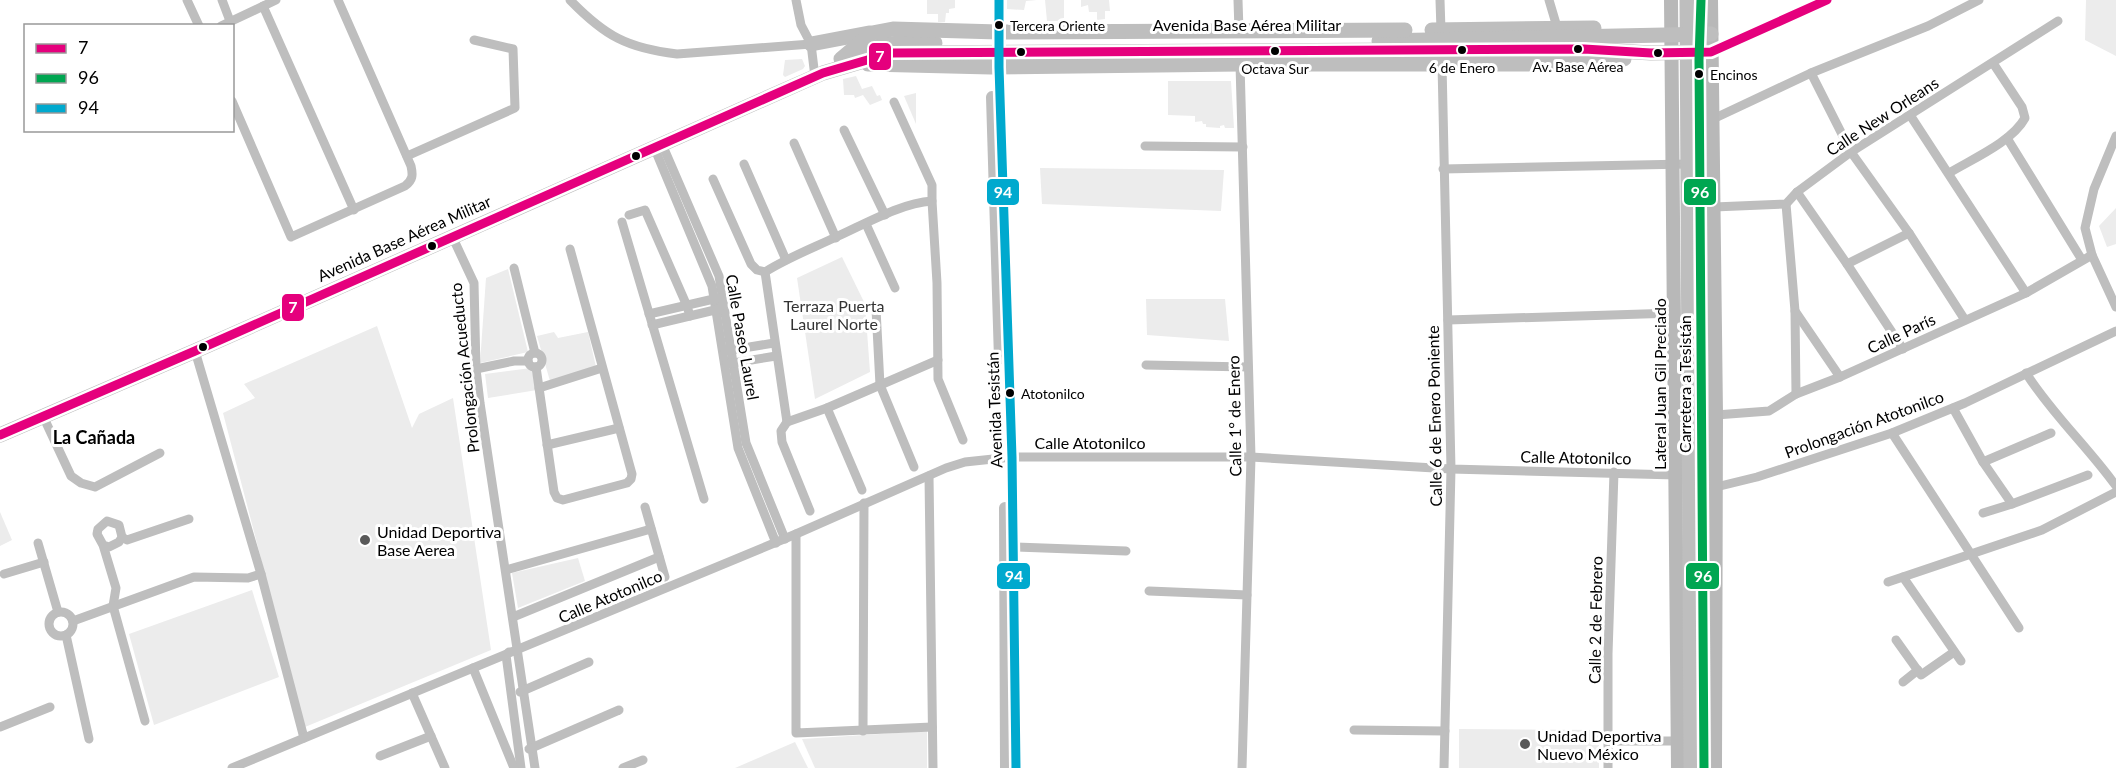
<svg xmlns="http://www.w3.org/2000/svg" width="2116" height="768" viewBox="0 0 2116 768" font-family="Lato,sans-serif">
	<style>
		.green { fill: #ececec }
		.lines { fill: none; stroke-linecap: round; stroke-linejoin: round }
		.minor { stroke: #bebebe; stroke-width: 9 }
		.tertiary { stroke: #bebebe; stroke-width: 12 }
		.secondary { stroke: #b8b8b8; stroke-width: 14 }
		.primary { stroke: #bebebe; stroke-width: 15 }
		.bus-1-casing { stroke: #fff; stroke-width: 14 }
		.bus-2-casing { stroke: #fff; stroke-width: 14 }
		.bus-3-casing { stroke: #fff; stroke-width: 14 }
		.bus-1 { stroke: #e5007d; stroke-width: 9 }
		.bus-2 { stroke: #00a651; stroke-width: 9 }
		.bus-3 { stroke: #00a9ce; stroke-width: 9 }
		.bus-dot { fill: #000; stroke: #fff; stroke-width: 2 }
		.poi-dot { fill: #595959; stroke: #fff; stroke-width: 2 }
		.labels { text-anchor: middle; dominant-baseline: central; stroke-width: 6; stroke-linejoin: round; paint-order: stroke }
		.bus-label { font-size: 14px; fill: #000; stroke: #fff; text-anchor: start }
		.street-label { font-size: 16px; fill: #000; stroke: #fff }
		.park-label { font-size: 16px; fill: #333; stroke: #fff }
		.poi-label { font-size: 16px; fill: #000; stroke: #fff; text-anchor: start }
		.neighbourhood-label { font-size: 18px; font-weight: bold; fill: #000; stroke: #fff }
		.line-badge { stroke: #fff; stroke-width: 2 }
		.badge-label { font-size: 16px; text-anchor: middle; font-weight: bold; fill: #fff }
	</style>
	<rect width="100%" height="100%" fill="#fff"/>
	<g class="green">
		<polygon points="927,0 955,0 955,8 949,9 949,13 946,13 945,22 938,22 938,14 927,14"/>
		<polygon points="1007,0 1037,0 1026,1 1024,10 1007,9"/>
		<polygon points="1045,0 1064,0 1064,21 1047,21"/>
		<polygon points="1081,0 1109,0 1110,11 1105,11 1105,19 1097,20 1097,12 1089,12 1088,5 1081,7"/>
		<polygon points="2086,0 2116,0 2116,56 2085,40"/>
		<polygon points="802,59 805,66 803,69 785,77 783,75 785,60"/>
		<polygon points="856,76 862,89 872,86 877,96 880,95 882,100 870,105 863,95 855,98 854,95 844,95 843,79"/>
		<polygon points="1168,81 1231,81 1234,128 1225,128 1224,125 1220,126 1220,128 1206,127 1206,124 1203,124 1202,121 1195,122 1195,116 1168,115"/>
		<polygon points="916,93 916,124 904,96"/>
		<polygon points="1040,168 1224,170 1221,211 1042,204"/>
		<polygon points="2116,208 2116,244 2107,247 2099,226"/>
		<polygon points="842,257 865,304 870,372 815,399 797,278"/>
		<polygon points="508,269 528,352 480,363 486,278"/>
		<polygon points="1146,299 1225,299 1229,341 1147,335"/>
		<polygon points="377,326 412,428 419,414 453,398 491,650 305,727 223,413 255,398 244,384"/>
		<polygon points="554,332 558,338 588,332 596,367 550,381 537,336"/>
		<polygon points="531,368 537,390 488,398 485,374"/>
		<polygon points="0,512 12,540 0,546"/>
		<polygon points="578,558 585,581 518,608 512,573"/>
		<polygon points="252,590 279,677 154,725 129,634"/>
		<polygon points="1459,729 1599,730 1599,768 1459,768"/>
		<polygon points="927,731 927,768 815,768 802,739"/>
		<polygon points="795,742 808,768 735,768"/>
	</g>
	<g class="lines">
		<g class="minor">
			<polyline points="187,0 199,26"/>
			<polyline points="222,0 230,21"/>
			<path d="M 570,0 C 605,36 627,48 677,54 L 811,44"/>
			<polyline points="796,0 801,25 811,44 815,77"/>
			<polyline points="1238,0 1239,31"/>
			<polyline points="1440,0 1441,30"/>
			<polyline points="1549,0 1557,27"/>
			<polyline points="263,6 354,210"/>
			<polyline points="221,26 276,0"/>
			<polyline points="1711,52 1827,0"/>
			<polyline points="1240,64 1251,457 1242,768"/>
			<polyline points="1442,64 1451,469 1444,768"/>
			<polyline points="1811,73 1851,152 1909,233 1965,320"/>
			<path d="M 232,101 L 291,237 L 405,186 C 413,180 413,175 411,166 L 338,0"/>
			<polyline points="894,102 932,185 932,201 937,283 938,379 963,440"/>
			<polyline points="1910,115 2026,293"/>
			<polyline points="1713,119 1811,73 1928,26 1979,0"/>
			<polyline points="844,130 885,215"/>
			<polyline points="2116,136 2094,189 2085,228 2092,255 2116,307"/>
			<polyline points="2007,138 2082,260"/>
			<polyline points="794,143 836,238"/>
			<polyline points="662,144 719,276 746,443 785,539"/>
			<polyline points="1145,146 1243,147"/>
			<polyline points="654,147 712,286 738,448 776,543"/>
			<polyline points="407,156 515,108 513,49 474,40"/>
			<polyline points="744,164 786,260"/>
			<polyline points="1443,169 1687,164"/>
			<path d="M 1949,173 C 1972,159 2012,142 2025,118 L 2022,107 L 1993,63"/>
			<polyline points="713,179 751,264 757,270 765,272"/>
			<polyline points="1797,192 1847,264 1903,349"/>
			<polyline points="1786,204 1795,311 1796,394"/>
			<polyline points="1714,207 1786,204 1797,192 1851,152 2058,21"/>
			<polyline points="629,215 645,210 687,306 690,316"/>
			<polyline points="622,222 704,499"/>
			<polyline points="866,224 895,288"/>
			<polyline points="452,236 474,283 476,369 480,403 535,768"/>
			<polyline points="1847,264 1909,233"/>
			<polyline points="514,268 535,353"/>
			<path d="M 765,272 C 787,258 813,248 836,237 C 865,224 901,203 932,201"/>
			<polyline points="765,272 787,422"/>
			<polyline points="876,309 880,385 914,467"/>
			<polyline points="1795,311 1840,377"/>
			<polyline points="649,314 718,298"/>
			<polyline points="1448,320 1675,313"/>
			<polyline points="652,325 719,309"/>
			<polyline points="195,351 261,574 304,738"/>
			<polyline points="725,351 774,343"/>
			<circle cx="535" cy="360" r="7"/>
			<polyline points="727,364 776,356"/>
			<polyline points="1146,365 1248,367"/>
			<polyline points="536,367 554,492 557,498 563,500 627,483 631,479 632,474 570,249"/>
			<polyline points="476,369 514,361 528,361"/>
			<path d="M 2026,373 C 2052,414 2088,447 2116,486"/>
			<polyline points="539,388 602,368"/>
			<polyline points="827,408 862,490"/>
			<polyline points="1953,408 1983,462 2012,504"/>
			<polyline points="1716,415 1769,411 1796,394 1840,377 2026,293 2092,255"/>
			<polyline points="43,416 71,476 81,483 95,487 160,453"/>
			<polyline points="787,422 827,408 938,360"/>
			<polyline points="787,422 781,431 782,442 810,511"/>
			<polyline points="1892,433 2019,628"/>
			<polyline points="547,445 619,428"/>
			<polyline points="1983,462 2051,433"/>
			<polyline points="929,476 933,768"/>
			<polyline points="1716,487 1757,477 1892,433 1965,403 2116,331"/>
			<polyline points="645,507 665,577"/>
			<polyline points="1983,513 2012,504 2088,475"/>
			<polyline points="796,534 796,733 932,727"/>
			<polyline points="122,537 127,540 189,519"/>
			<polyline points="38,543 58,612"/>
			<polyline points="103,545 109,547 119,542 122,537 119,525 107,521 98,529 97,534 103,545 116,588 113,606 145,721"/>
			<polyline points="1014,547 1126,551"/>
			<polyline points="506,570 651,529"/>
			<polyline points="4,574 44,562"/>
			<polyline points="1903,577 1961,661"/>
			<polyline points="1888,582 2042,530 2116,492"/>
			<polyline points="1149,591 1247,595"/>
			<circle cx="61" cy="624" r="12"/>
			<polyline points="513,617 659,557"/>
			<polyline points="73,621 194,577 248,578 261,574"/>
			<polyline points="66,635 89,739"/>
			<polyline points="1896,640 1921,675 1954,652"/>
			<polyline points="509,652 506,655 521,768"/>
			<polyline points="473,668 514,768"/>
			<polyline points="1903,682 1918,670"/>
			<polyline points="520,692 589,662"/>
			<polyline points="412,693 445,768"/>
			<polyline points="0,727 50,707"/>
			<polyline points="1354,730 1445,731"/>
			<polyline points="863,731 864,503"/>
			<polyline points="1608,741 1678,741"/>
			<polyline points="529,749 619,710"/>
			<polyline points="380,756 431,736"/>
			<polyline points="232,768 796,534 946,468 965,462 1012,457 1251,457 1451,469 1676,475"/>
			<polyline points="623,768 643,760"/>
			<polyline points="1608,768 1608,654 1614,472"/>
		</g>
		<g class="tertiary">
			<polyline points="999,0 999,67 1012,457 1016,768"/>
			<polyline points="992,97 1000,359"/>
			<polyline points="1005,508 1006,768"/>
		</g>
		<g class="secondary">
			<polyline points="1671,0 1678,768"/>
			<polyline points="1711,0 1716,415 1715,768"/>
		</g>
		<g class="primary">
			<polyline points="1687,0 1691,768"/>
			<polyline points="1701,0 1699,60 1704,768"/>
			<polyline points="1432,30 1594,28"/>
			<polyline points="1379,41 1711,34"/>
			<polyline points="811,44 869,33"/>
			<path d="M 856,53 C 886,42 903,42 935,43"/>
			<polyline points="841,59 872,33 893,29 999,32 1405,30"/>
			<polyline points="868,64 991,67 1240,64 1568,64 1624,59"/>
			<polyline points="0,435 195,351 823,73 891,53 1584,49 1651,53 1711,52"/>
		</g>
		<g class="bus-1-casing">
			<polyline id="bus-1" points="0,435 195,351 823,73 891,53 1584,49 1651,53 1711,52 1827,0"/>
		</g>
		<g class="bus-2-casing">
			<polyline id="bus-2" points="1701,0 1699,60 1704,768"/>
		</g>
		<g class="bus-3-casing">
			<polyline id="bus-3" points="999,0 999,67 1012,457 1016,768"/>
		</g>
		<use href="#bus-1" class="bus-1"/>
		<use href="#bus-2" class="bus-2"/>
		<use href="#bus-3" class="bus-3"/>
	</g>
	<g class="bus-dot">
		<circle cx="999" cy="25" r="5"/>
		<circle cx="1578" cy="49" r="5"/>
		<circle cx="1462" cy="50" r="5"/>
		<circle cx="1275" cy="51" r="5"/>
		<circle cx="1021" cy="52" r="5"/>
		<circle cx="1658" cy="53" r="5"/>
		<circle cx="1699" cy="74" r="5"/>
		<circle cx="636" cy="156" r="5"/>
		<circle cx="432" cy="246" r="5"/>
		<circle cx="203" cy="347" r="5"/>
		<circle cx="1010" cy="393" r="5"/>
	</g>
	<g class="poi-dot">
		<circle cx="365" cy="540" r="6"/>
		<circle cx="1525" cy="744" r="6"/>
	</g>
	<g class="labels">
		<g class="bus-label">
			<text x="1010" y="25">Tercera Oriente</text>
			<text x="1578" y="66" text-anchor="middle">Av. Base Aérea</text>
			<text x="1462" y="67" text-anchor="middle">6 de Enero</text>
			<text x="1275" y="68" text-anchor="middle">Octava Sur</text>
			<text x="1710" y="74">Encinos</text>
			<text x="1021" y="393">Atotonilco</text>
		</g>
		<g class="street-label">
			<text x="1247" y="24">Avenida Base Aérea Militar</text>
			<text transform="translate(1882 116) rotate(-33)">Calle New Orleans</text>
			<text transform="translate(404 238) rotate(-24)">Avenida Base Aérea Militar</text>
			<text transform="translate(1901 333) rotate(-25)">Calle París</text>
			<text transform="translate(743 337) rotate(80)">Calle Paseo Laurel</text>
			<text transform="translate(464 368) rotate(-96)">Prolongación Acueducto</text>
			<text transform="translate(1659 384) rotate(-90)">Lateral Juan Gil Preciado</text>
			<text transform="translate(1684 384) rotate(-90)">Carretera a Tesistán</text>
			<text transform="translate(994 410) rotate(-92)">Avenida Tesistán</text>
			<text transform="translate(1234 416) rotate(-91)">Calle 1° de Enero</text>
			<text transform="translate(1434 416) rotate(-91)">Calle 6 de Enero Poniente</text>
			<text transform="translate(1864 424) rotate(-20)">Prolongación Atotonilco</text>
			<text x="1090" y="442">Calle Atotonilco</text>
			<text transform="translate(1576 457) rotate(1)">Calle Atotonilco</text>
			<text transform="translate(610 596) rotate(-23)">Calle Atotonilco</text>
			<text transform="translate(1595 620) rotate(-89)">Calle 2 de Febrero</text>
		</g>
		<g class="park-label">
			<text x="834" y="305">Terraza Puerta<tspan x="834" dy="18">Laurel Norte</tspan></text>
		</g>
		<g class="poi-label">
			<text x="377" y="531">Unidad Deportiva<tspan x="377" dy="18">Base Aerea</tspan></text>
			<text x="1537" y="735">Unidad Deportiva<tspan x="1537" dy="18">Nuevo México</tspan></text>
		</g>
		<g class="neighbourhood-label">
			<text x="94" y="437">La Cañada</text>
		</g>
	</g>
	<g class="line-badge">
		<rect x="868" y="42" width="24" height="29" rx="6" fill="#e5007d"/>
		<rect x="1683" y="178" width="34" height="28" rx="6" fill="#00a651"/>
		<rect x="986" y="178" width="34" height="28" rx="6" fill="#00a9ce"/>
		<rect x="281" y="293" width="24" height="29" rx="6" fill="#e5007d"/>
		<rect x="996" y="562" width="35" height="28" rx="6" fill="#00a9ce"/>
		<rect x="1685" y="562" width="35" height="28" rx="6" fill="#00a651"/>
	</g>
	<g class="badge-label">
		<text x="880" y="62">7</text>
		<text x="1700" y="198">96</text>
		<text x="1003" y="198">94</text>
		<text x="293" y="313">7</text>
		<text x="1014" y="582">94</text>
		<text x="1703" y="582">96</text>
	</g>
	<rect x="24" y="24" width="210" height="108" fill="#ffffff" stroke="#999999" stroke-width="1.5"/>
	<rect x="36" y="44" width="30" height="9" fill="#e5007d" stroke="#999999" stroke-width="1.5"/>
	<text x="78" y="54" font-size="18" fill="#000000">7</text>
	<rect x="36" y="74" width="30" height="9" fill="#00a651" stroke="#999999" stroke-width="1.5"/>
	<text x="78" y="84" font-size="18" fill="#000000">96</text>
	<rect x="36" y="104" width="30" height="9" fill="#00a9ce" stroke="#999999" stroke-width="1.5"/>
	<text x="78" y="114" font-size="18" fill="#000000">94</text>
</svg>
